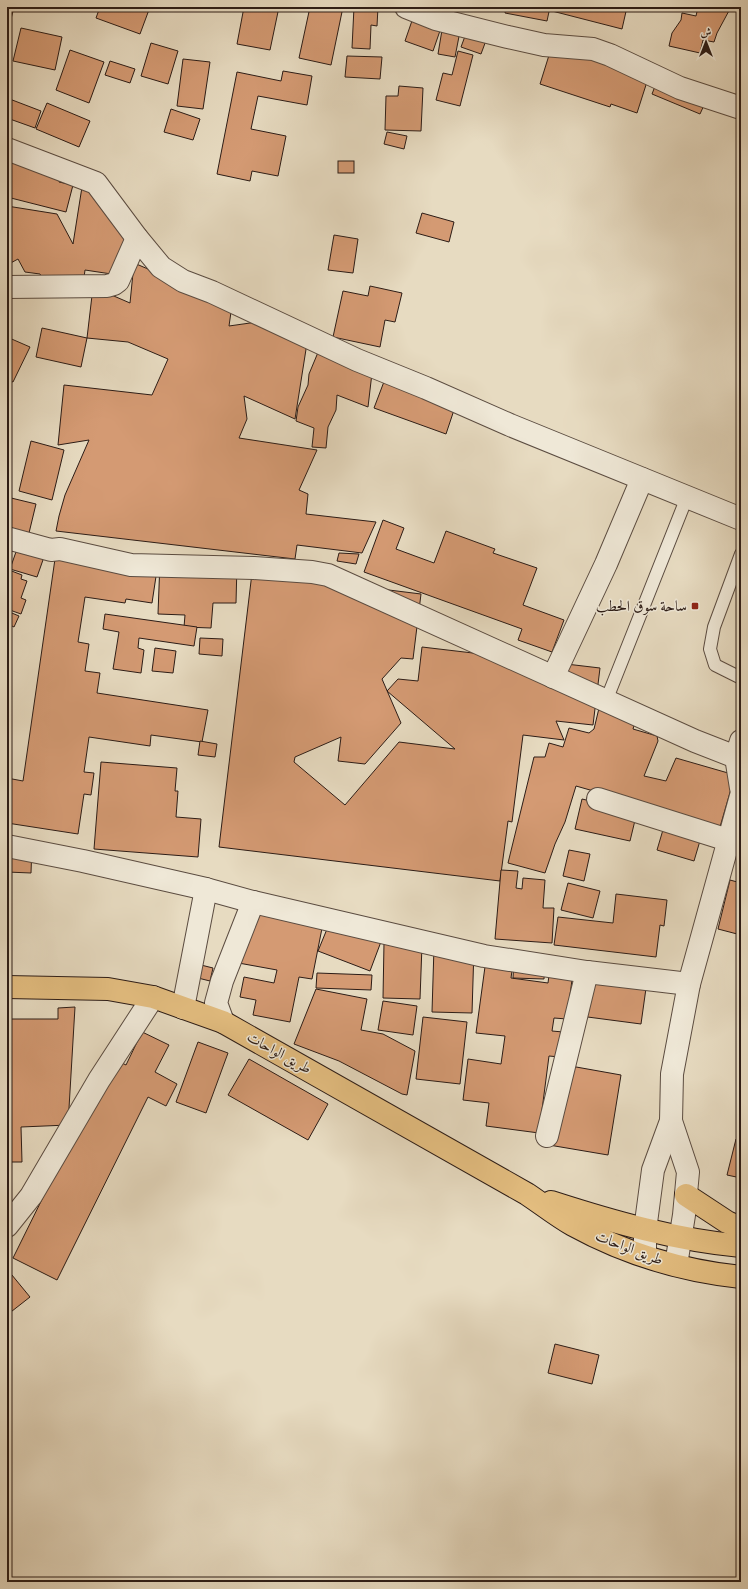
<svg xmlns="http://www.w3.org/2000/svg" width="748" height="1589" viewBox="0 0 748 1589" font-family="'Libre Bodoni',Amiri,serif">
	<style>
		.building { fill: #d49a73; stroke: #2c1c16 }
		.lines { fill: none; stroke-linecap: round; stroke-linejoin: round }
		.service-casing { stroke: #5b4c41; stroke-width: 14 }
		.minor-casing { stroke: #5b4c41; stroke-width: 24 }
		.primary-casing { stroke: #2c1c16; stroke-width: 24 }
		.service { stroke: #efe8d7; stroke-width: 12 }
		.minor { stroke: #efe8d7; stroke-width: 22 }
		.primary { stroke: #e4be80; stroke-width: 22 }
		.poi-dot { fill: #8f2418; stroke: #efe8d7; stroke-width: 1.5 }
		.labels { text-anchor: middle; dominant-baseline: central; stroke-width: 3; stroke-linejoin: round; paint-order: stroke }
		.poi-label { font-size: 15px; fill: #2c1c16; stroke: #efe8d7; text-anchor: end }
		.street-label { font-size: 15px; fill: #2c1c16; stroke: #efe8d7 }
	</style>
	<rect width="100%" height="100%" fill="#e7dbc1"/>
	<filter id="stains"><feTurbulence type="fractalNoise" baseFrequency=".005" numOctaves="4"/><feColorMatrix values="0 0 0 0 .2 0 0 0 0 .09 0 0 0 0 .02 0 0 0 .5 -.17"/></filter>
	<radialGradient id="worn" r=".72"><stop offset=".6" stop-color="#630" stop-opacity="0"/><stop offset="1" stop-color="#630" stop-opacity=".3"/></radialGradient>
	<g class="building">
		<polygon points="7,7 14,7 11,19 7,18"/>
		<polygon points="100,7 150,7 140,34 96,18"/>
		<polygon points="244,7 279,7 270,50 237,44"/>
		<polygon points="310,7 343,7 331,65 299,58"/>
		<polygon points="354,7 378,7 377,26 371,25 370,49 352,48"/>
		<polygon points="506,7 550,7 547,21 505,13"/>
		<polygon points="553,7 627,7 622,29 552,11"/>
		<polygon points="698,7 731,7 717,33 714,42 703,40 700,53 669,46 672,33 681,20 682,13 696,16"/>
		<polygon points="415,12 443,22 433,51 405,41"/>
		<polygon points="444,18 462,21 455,57 438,54"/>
		<polygon points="471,20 491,27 481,54 461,47"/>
		<polygon points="21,28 62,37 55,70 13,61"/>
		<polygon points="555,36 653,63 637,113 611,104 610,107 540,84"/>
		<polygon points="151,43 178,51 168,84 141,76"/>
		<polygon points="70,50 104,62 89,103 56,90"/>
		<polygon points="458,51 473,55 460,106 436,100 443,73 452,75"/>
		<polygon points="347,56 382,57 380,79 345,77"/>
		<polygon points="183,59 210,62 203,109 177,106"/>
		<polygon points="110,61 135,69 130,83 105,75"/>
		<polygon points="283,71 312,76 307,105 258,96 251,129 286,136 278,176 252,171 250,181 217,174 237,72 281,81"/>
		<polygon points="661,71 710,92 700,114 652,94"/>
		<polygon points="399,86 423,88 421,131 385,130 386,96 398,96"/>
		<polygon points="7,98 41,111 35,128 7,118"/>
		<polygon points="47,103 90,121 79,147 36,129"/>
		<polygon points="171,109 200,119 193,140 164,132"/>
		<polygon points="387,132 407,136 404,149 384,144"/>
		<polygon points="7,147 64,161 59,182 73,185 66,212 7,197"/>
		<rect x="338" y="161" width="16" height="12"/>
		<polygon points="82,187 96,191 134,243 118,275 85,270 83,285 43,279 40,274 25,272 18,259 7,265 7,206 57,214 73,244"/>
		<polygon points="422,213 454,222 449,242 416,233"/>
		<polygon points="334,235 358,239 353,273 328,270"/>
		<polygon points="134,263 232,305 229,326 257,322 307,343 295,419 244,396 247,419 239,438 317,450 299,490 308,494 306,514 376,522 362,553 297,545 295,559 56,531 59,516 65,495 89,440 58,445 64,385 152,395 168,359 128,342 87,338 93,287 130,303"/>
		<polygon points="370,286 402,293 395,322 385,320 380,347 333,337 343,291 368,296"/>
		<polygon points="42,328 87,338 81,367 36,357"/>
		<polygon points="7,337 30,347 13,382 7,380"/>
		<polygon points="319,350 372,373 368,407 337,395 336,410 328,427 326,448 312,447 314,428 296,421 298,407 308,385 309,374"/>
		<polygon points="385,379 456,404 446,434 374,408"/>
		<polygon points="31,441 64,450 52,500 19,491"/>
		<polygon points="7,497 36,504 29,533 7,528"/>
		<polygon points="383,520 404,528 396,549 434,563 446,531 495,549 493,553 537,568 523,605 564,620 552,652 518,640 522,629 364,572"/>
		<polygon points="17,549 44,557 37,577 10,569"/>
		<polygon points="56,552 158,563 152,603 126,599 125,603 85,597 78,642 89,644 85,671 100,673 97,693 208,710 202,742 151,735 150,746 89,737 84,772 94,773 91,795 84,794 78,834 7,823 7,778 23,781"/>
		<polygon points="339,553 359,554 356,564 337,561"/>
		<polygon points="160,561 237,564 236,603 213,603 211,628 184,627 185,615 158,614"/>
		<polygon points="9,570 22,575 21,579 27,581 21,598 26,600 21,614 7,609 7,577"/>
		<polygon points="252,573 421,594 413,659 401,658 382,679 401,723 365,764 338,761 341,737 295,757 294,762 345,805 399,742 455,749 387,691 398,679 418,681 422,647 600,668 593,725 556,721 564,740 523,735 512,822 508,821 500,881 219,847"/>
		<polygon points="7,611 19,616 14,627 8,624 7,626"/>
		<polygon points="105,614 197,627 194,646 139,638 138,648 144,650 141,673 113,669 119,632 103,629"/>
		<polygon points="200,638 223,639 222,656 199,654"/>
		<polygon points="155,648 176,651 173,673 152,671"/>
		<polygon points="600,704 637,715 633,729 657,736 658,741 644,776 666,781 676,758 735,775 720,827 576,786 565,822 555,844 545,873 508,863 534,757 545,757 549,743 563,747 569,728 589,733 594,729"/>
		<polygon points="200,741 217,744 215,757 198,755"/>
		<polygon points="101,762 177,768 175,791 178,791 176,817 201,819 198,857 94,849"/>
		<polygon points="582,799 637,812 630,841 575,829"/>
		<polygon points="665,823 702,834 694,861 657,850"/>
		<polygon points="7,844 32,845 31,873 7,872"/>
		<polygon points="569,850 590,854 584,881 563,876"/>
		<polygon points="501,870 518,871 516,888 522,889 523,878 545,880 543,908 554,908 552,943 495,939"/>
		<polygon points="730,880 741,883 741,935 718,929"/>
		<polygon points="568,883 600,891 593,918 561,910"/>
		<polygon points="616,894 667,900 664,926 660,925 656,957 554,945 558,917 613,923"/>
		<polygon points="254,903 325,913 312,979 299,977 290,1022 253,1015 256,1000 240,997 244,977 274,983 277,970 233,962"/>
		<polygon points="334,912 385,931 370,971 318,951"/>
		<polygon points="384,943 422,945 420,999 383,998"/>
		<polygon points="434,947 474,948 472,1013 432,1012"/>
		<polygon points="487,952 514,956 511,978 548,983 551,960 574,964 567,1019 554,1018 552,1031 563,1032 560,1057 549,1056 539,1133 486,1126 489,1103 463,1100 468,1059 501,1064 505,1036 476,1033"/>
		<polygon points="514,960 545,961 544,979 513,978"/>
		<polygon points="193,963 213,968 210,981 190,976"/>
		<polygon points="587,965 648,974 641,1024 580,1016"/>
		<polygon points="317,973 372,975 371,990 316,988"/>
		<polygon points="316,989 367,999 361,1030 383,1034 415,1051 407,1095 402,1094 339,1061 294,1044"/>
		<polygon points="383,1001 417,1006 413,1035 378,1030"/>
		<polygon points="75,1007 68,1125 21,1127 22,1162 7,1162 7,1019 58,1019 58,1008"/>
		<polygon points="423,1017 467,1022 460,1084 416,1079"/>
		<polygon points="134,1028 169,1045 155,1072 177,1084 166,1106 148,1097 57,1280 13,1258 112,1058 126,1065 140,1036"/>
		<polygon points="198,1042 228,1053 206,1113 176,1102"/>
		<polygon points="249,1059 328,1104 308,1140 228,1095"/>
		<polygon points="565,1065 621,1075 608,1155 549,1145"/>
		<polygon points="736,1139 741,1141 741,1178 727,1175"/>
		<polygon points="7,1269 30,1297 7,1315"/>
		<polygon points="555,1344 599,1355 592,1384 548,1373"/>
	</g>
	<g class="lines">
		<g class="service-casing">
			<g id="service">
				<polyline points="741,554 714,627 710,649 715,665 741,678"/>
				<polyline points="606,701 687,497"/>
			</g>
		</g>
		<g class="minor-casing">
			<g id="minor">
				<polyline points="406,7 436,19 508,37 544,45 593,49 610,55 680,88 741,108"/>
				<polyline points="7,149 96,183 137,238 161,267 183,281 212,292 357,360 426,388 510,425 741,519"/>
				<polyline points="7,287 107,286 114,284 118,281 137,238"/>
				<polyline points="7,538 51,550 60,549 131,565 254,568 312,572 328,575 695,741 741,759"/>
				<polyline points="553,677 606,564 642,479"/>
				<polyline points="741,741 736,757 741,788"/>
				<polyline points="598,799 728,840"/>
				<polyline points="7,846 83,861 206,889 253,902 484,956 587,972 689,984"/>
				<polyline points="183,1008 206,889"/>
				<polyline points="223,1022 216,1003 222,981 253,902"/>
				<polyline points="671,1121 688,1172 684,1215 676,1265"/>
				<polyline points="547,1136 587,972"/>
				<polyline points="7,1226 31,1196 99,1080 153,997"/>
				<polyline points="645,1255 645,1230 653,1170 671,1121 672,1074 689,984 741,796"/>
			</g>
		</g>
		<g class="primary-casing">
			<g id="primary">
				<path d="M 7,987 L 108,989 L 153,997 L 223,1022 L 527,1194 C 542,1204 557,1216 573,1225 C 624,1253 683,1271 741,1277"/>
				<polyline points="686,1195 727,1222 741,1228"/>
				<path d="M 551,1202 C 613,1222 676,1240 741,1246"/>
			</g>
		</g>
		<use href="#service" class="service"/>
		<use href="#minor" class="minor"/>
		<use href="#primary" class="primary"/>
	</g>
	<rect class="poi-dot" x="691" y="602" width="8" height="8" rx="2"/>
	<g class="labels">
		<g class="poi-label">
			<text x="687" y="606">ساحة سوق الحطب</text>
		</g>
		<g class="street-label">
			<text transform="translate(279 1053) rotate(29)">طريق الواحات</text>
			<text transform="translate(629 1248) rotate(21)">طريق الواحات</text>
		</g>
	</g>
	<rect width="748" height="1589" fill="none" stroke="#e7dbc1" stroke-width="24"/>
	<rect x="8" y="8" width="732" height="1573" fill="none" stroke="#2c1c16" stroke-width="2"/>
	<rect x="12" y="12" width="724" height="1565" fill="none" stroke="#2c1c16"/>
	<g transform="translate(706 42)" stroke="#efe8d7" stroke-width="3" paint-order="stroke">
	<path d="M0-3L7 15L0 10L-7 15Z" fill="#2c1c16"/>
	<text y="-6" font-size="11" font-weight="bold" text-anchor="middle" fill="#2c1c16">ش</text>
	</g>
	<rect width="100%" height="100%" filter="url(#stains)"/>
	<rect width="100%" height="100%" fill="url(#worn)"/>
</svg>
